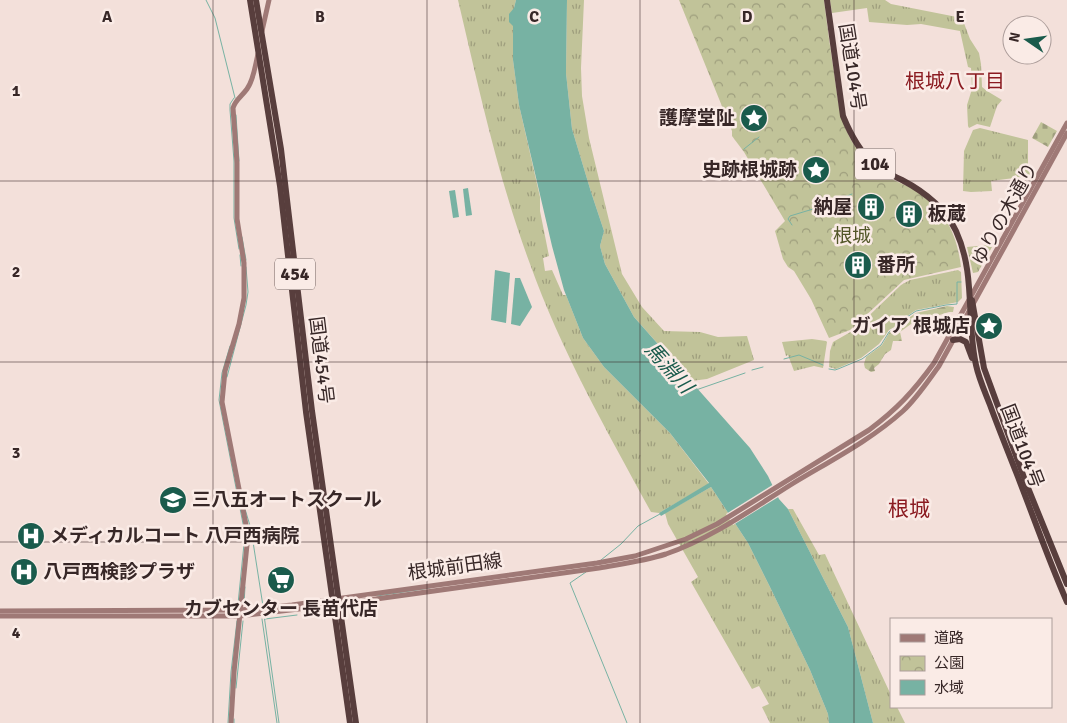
<svg xmlns="http://www.w3.org/2000/svg" width="1067" height="723" viewBox="0 0 1067 723" font-family="Signika,'Noto Sans JP',sans-serif">
	<style>
		.grass { fill: url(#grass-tufts) }
		.forest { fill: url(#forest-firs) }
		.cemetery { fill: url(#cemetery-stones) }
		.park { fill: url(#park-crowns) }
		.water { fill: #77b2a3 }
		.pier { fill: #f3e0da }
		.lines { fill: none; stroke-linecap: round; stroke-linejoin: round }
		.stream { stroke: #77b2a3; stroke-width: 1 }
		.secondary { stroke: #9f7976; stroke-width: 5 }
		.highway { stroke: #583e3d; stroke-width: 6 }
		.grid { fill: none; stroke: #372727; stroke-width: 1; stroke-opacity: 0.55 }
		.labels { text-anchor: middle; dominant-baseline: central; stroke-width: 5; stroke-linejoin: round; paint-order: stroke }
		.shield { fill: #faebe6; stroke: #726260; stroke-width: 1 }
		.shield-label { font-size: 18px; font-weight: bold; fill: #372727 }
		.street-label { font-size: 19px; fill: #372727; stroke: #faebe6 }
		.poi-label { font-size: 19px; font-weight: bold; fill: #372727; stroke: #faebe6; text-anchor: start }
		.park-label { font-size: 19px; fill: #535729; stroke: #faebe6 }
		.neighbourhood-label { font-size: 20px; fill: #8b1b21; stroke: #faebe6 }
		.water-label { font-size: 20px; font-style: italic; fill: #1a5b4c; stroke: #faebe6 }
		.quarter-label { font-size: 21px; fill: #8b1b21; stroke: #faebe6 }
		.grid-label { font-size: 16px; text-anchor: middle; font-weight: bold; fill: #372727; stroke: #faebe6; stroke-width: 5; stroke-linejoin: round; paint-order: stroke }
	</style>
	<defs>
		<pattern id="grass-tufts" width="24" height="20" patternUnits="userSpaceOnUse" patternTransform="scale(1.25)"><rect width="24" height="20" fill="#c1c399"/><path d="M3 7l-1-3M5 7V3M7 7l1-3M15 17l-1-3M17 17v-4M19 17l1-3" fill="none" stroke="#9e9e7d"/></pattern>
		<pattern id="forest-firs" width="22" height="20" patternUnits="userSpaceOnUse" patternTransform="scale(1.25)"><rect width="22" height="20" fill="#c1c399"/><path d="M5 1l3.5 6h-7zM16 11l3.5 6h-7z" fill="#9e9e7d"/></pattern>
		<pattern id="cemetery-stones" width="16" height="16" patternUnits="userSpaceOnUse" patternTransform="scale(1.25)"><rect width="16" height="16" fill="#c1c399"/><path d="M2 7V4a2 2 0 0 1 4 0v3zM10 15v-3a2 2 0 0 1 4 0v3z" fill="#9e9e7d"/></pattern>
		<pattern id="park-crowns" width="20" height="18" patternUnits="userSpaceOnUse" patternTransform="scale(1.25)"><rect width="20" height="18" fill="#c1c399"/><path d="M2 6a3 3 0 1 1 6 0M12 15a3 3 0 1 1 6 0" fill="none" stroke="#9e9e7d"/></pattern>
	</defs>
	<rect width="100%" height="100%" fill="#f3e0da"/>
	<g class="grass">
		<path d="M 458,0 L 516,0 L 514,8 L 513,60 L 519,105 L 540,197 L 540,211 L 549,256 L 543,258 L 545,271 L 552,270 L 563,295 L 566,295 L 583,338 L 604,367 L 670,433 L 709,484 L 659,513 L 651,512 C 607,431 561,351 530,264 C 498,178 479,89 458,0 Z"/>
		<polygon points="567,0 584,0 581,68 582,96 589,138 622,274 642,307 664,331 700,332 718,337 747,336 754,360 707,379 691,381 634,317 605,264 600,246 604,231 591,192 572,129 566,73"/>
		<polygon points="830,0 885,0 891,4 962,18 970,39 979,53 981,64 982,87 987,91 1002,100 997,106 990,127 977,124 969,128 968,126 967,105 972,89 971,68 968,67 960,31 921,24 907,25 869,22 867,8 832,13"/>
		<polygon points="980,128 1028,140 1028,171 1031,173 1030,176 991,181 992,191 971,192 963,191 964,151 973,130"/>
		<polygon points="988,245 992,247 978,272 973,273 967,247"/>
		<polygon points="958,270 961,272 962,298 958,302 916,310 903,319 900,324 889,330 879,344 861,358 836,369 829,367 830,351 833,342 854,330 901,285 910,280"/>
		<polygon points="812,339 826,341 827,342 823,368 814,366 794,371 788,355 786,356 782,342"/>
		<polygon points="711,487 748,543 769,585 810,670 828,714 829,723 770,723 762,707 769,704 759,686 752,689 691,582 698,577 668,524 665,513"/>
		<polygon points="788,509 793,509 819,555 825,554 891,695 891,707 897,707 905,723 873,723 848,627"/>
	</g>
	<polygon class="forest" points="947,306 954,307 953,312 949,312 911,324 900,332 902,341 893,341 891,350 885,354 879,364 874,368 875,371 871,372 865,368 864,364 866,357 882,345 889,333 894,328 902,326 904,321 916,313"/>
	<polygon class="cemetery" points="1041,122 1057,131 1048,147 1032,138"/>
	<path class="park" d="M 679,0 L 824,0 C 827,24 830,48 834,72 C 838,100 840,127 858,150 C 866,160 878,172 889,178 C 897,182 906,185 913,189 C 944,207 957,233 961,267 L 904,280 L 850,330 L 829,338 L 811,299 L 794,271 L 788,267 L 783,259 L 775,231 L 785,221 L 744,152 L 732,136 L 732,131 Z"/>
	<g class="water">
		<polygon points="516,0 567,0 566,73 572,129 591,192 604,231 600,246 605,264 634,317 750,448 768,476 779,499 788,509 848,627 873,723 829,723 828,714 810,670 769,585 748,543 711,487 661,516 659,513 709,483 670,433 604,367 583,338 564,290 552,246 519,105 513,60 513,26 509,22 509,14 514,8"/>
		<polygon points="468,188 472,215 466,216 463,189"/>
		<polygon points="455,190 459,217 453,218 449,191"/>
		<polygon points="495,270 510,273 506,323 491,320"/>
		<polygon points="515,278 520,278 532,307 520,326 511,324"/>
	</g>
	<polygon class="pier" points="774,484 780,496 733,525 726,514"/>
	<g class="lines">
		<g class="stream">
			<polyline points="206,0 215,18 235,98"/>
			<polyline points="234,98 230,104 230,110 234,161 234,218 239,249"/>
			<polyline points="236,115 239,161"/>
			<polyline points="744,149 759,137"/>
			<polyline points="792,225 788,219 790,216 823,206 852,194"/>
			<polyline points="242,237 246,260"/>
			<polyline points="240,255 241,266"/>
			<polyline points="230,346 222,373 219,400 245,534 238,604"/>
			<polyline points="784,359 799,355 823,365"/>
			<polyline points="829,369 835,370 838,369 862,359 881,345 889,332 901,324 904,319 916,311 946,305 957,304 957,282 961,282"/>
			<polyline points="752,370 763,367"/>
			<polyline points="227,377 246,305 248,292 246,267"/>
			<polyline points="696,390 745,373"/>
			<polyline points="245,509 251,529 263,606"/>
			<polyline points="601,560 621,544 638,526 660,514"/>
			<polyline points="586,572 570,583 627,723"/>
			<polyline points="377,596 430,588"/>
			<polyline points="244,604 245,587"/>
			<polyline points="264,615 279,723"/>
			<polyline points="262,619 277,723"/>
			<polyline points="265,619 297,615"/>
			<polyline points="236,688 243,621"/>
			<polyline points="228,723 231,672 237,621"/>
			<polyline points="234,723 234,719"/>
		</g>
		<g class="secondary">
			<polyline points="262,31 269,0"/>
			<path d="M 0,611 L 240,610 L 292,605 L 597,563 L 635,556 L 686,539 L 717,524 L 869,430 C 897,409 913,392 934,363 L 1067,123"/>
			<path d="M 0,616 L 240,616 L 333,605 L 599,568 C 621,564 644,561 666,554 C 712,538 752,509 792,484 C 830,461 871,440 903,411 C 917,398 928,381 939,366 L 1067,133"/>
			<path d="M 231,723 L 234,672 L 248,535 L 222,402 L 225,371 L 239,324 L 244,298 L 244,263 L 237,219 L 237,163 L 233,108 C 235,100 242,96 247,89 C 254,79 255,66 258,54"/>
		</g>
		<g class="highway">
			<polyline points="250,0 280,186 306,412 350,723"/>
			<polyline points="256,0 281,149 312,411 356,723"/>
			<path d="M 827,0 L 843,116 C 850,133 859,151 873,163 C 882,171 892,175 902,180 C 925,192 945,208 956,231 C 976,274 966,321 976,365 C 979,379 985,392 990,405 C 998,427 1007,449 1016,472 C 1033,515 1048,559 1067,602"/>
			<polyline points="972,300 984,368 1026,483 1067,584"/>
			<polyline points="953,340 960,339 966,342 972,358"/>
		</g>
	</g>
	<path class="grid" d="M 213,0 L 213,723M 427,0 L 427,723M 640,0 L 640,723M 854,0 L 854,723M 0,181 L 1067,181M 0,362 L 1067,362M 0,542 L 1067,542"/>
	<defs>
		<g id="sight-disc" transform="scale(1.4375)"><circle r="9.5" fill="#1a5b4c" stroke="#faebe6"/><path d="M0-6L1.8-2.2L6-1.7L2.9 1.2L3.7 5.4L0 3.3L-3.7 5.4L-2.9 1.2L-6-1.7L-1.8-2.2Z" fill="#fff"/></g>
		<g id="building-disc" transform="scale(1.4375)"><circle r="9.5" fill="#1a5b4c" stroke="#faebe6"/><path d="M-4-6H4V6H1V3H-1V6H-4ZM-2.5-4.3h1.7v1.8h-1.7ZM.8-4.3h1.7v1.8H.8ZM-2.5-1h1.7V.8h-1.7ZM.8-1h1.7V.8H.8Z" fill="#fff"/></g>
		<g id="university-disc" transform="scale(1.4375)"><circle r="9.5" fill="#1a5b4c" stroke="#faebe6"/><path d="M0-5L7-2L0 1L-7-2ZM-4 1L0 2.5L4 1V4Q0 6-4 4Z" fill="#fff"/></g>
		<g id="hospital-disc" transform="scale(1.4375)"><circle r="9.5" fill="#1a5b4c" stroke="#faebe6"/><path d="M-5-5h3v3.5h4V-5h3V5h-3V1.5h-4V5h-3Z" fill="#fff"/></g>
		<g id="supermarket-disc" transform="scale(1.4375)"><circle r="9.5" fill="#1a5b4c" stroke="#faebe6"/><path d="M-6-5.5h2.5l.6 2H6L4.5 2H-2.5L-4.4-4H-6ZM-1.5 3.2a1.3 1.3 0 1 0 .1 0ZM3 3.2a1.3 1.3 0 1 0 .1 0Z" fill="#fff"/></g>
	</defs>
	<g fill-rule="evenodd">
		<use href="#sight-disc" x="754" y="118"/>
		<use href="#sight-disc" x="816" y="170"/>
		<use href="#building-disc" x="871" y="207"/>
		<use href="#building-disc" x="909" y="214"/>
		<use href="#building-disc" x="858" y="265"/>
		<use href="#sight-disc" x="989" y="326"/>
		<use href="#university-disc" x="173" y="500"/>
		<use href="#hospital-disc" x="31" y="536"/>
		<use href="#hospital-disc" x="24" y="572"/>
		<use href="#supermarket-disc" x="281" y="580"/>
	</g>
	<g class="labels">
		<g class="shield">
			<rect x="855" y="148.5" width="40" height="31" rx="4"/>
			<rect x="275" y="258.5" width="40" height="31" rx="4"/>
		</g>
		<g class="shield-label">
			<text x="875" y="164">104</text>
			<text x="295" y="274">454</text>
		</g>
		<g class="street-label">
			<text transform="translate(852 67) rotate(81)">国道104号</text>
			<text transform="translate(1005 214) rotate(-61)">ゆりの木通り</text>
			<text transform="translate(321 360) rotate(83)">国道454号</text>
			<text transform="translate(1022 446) rotate(69)">国道104号</text>
			<text transform="translate(455 567) rotate(-8)">根城前田線</text>
		</g>
		<g class="poi-label">
			<text x="735" y="118" text-anchor="end">護摩堂阯</text>
			<text x="797" y="170" text-anchor="end">史跡根城跡</text>
			<text x="852" y="207" text-anchor="end">納屋</text>
			<text x="928" y="214">板蔵</text>
			<text x="877" y="265">番所</text>
			<text x="970" y="326" text-anchor="end">ガイア 根城店</text>
			<text x="192" y="500">三八五オートスクール</text>
			<text x="50" y="536">メディカルコート 八戸西病院</text>
			<text x="43" y="572">八戸西検診プラザ</text>
			<text x="281" y="609" text-anchor="middle">カブセンター 長苗代店</text>
		</g>
		<g class="park-label">
			<text x="852" y="236">根城</text>
		</g>
		<g class="neighbourhood-label">
			<text x="955" y="81">根城八丁目</text>
		</g>
		<g class="water-label">
			<text transform="translate(669 368) rotate(48)">馬淵川</text>
		</g>
		<g class="quarter-label">
			<text x="909" y="509">根城</text>
		</g>
	</g>
	<g class="grid-label">
		<text x="107" y="22">A</text>
		<text x="320" y="22">B</text>
		<text x="534" y="22">C</text>
		<text x="747" y="22">D</text>
		<text x="960" y="22">E</text>
		<text x="16" y="96">1</text>
		<text x="16" y="277">2</text>
		<text x="16" y="458">3</text>
		<text x="16" y="638">4</text>
	</g>
	<rect x="890" y="618" width="162" height="90" fill="#faebe6" stroke="#ac9d9a"/>
	<rect x="900" y="634" width="25" height="8" fill="#9f7976" stroke="#ac9d9a"/>
	<text x="934" y="643" font-size="15" fill="#372727">道路</text>
	<rect x="900" y="656" width="25" height="15" fill="url(#park-crowns)" stroke="#ac9d9a"/>
	<text x="934" y="668" font-size="15" fill="#372727">公園</text>
	<rect x="900" y="680" width="25" height="15" fill="#77b2a3" stroke="#ac9d9a"/>
	<text x="934" y="693" font-size="15" fill="#372727">水域</text>
	<g transform="translate(1027 40) rotate(283)"><circle r="24" fill="#faebe6" stroke="#ac9d9a"/>
	<path d="M0-4L9 19L0 12L-9 19Z" fill="#1a5b4c"/>
	<text y="-8" font-size="14" font-weight="bold" text-anchor="middle" fill="#372727">N</text>
	</g>
</svg>
